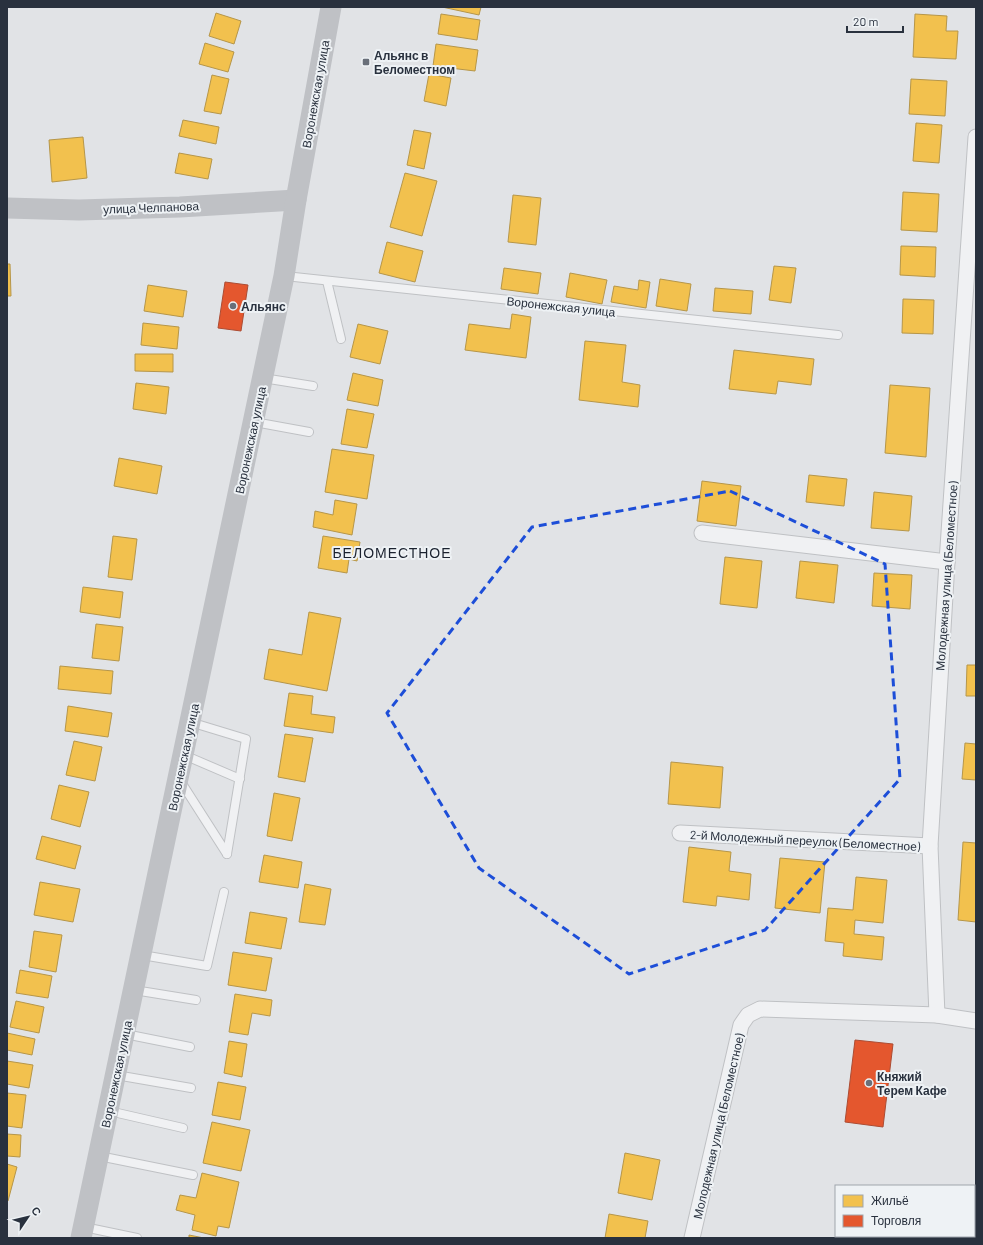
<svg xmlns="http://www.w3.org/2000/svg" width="983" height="1245" viewBox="0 0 983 1245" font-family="Barlow,sans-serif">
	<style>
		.homes { fill: #f2c14e; stroke: #b69649 }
		.shops { fill: #e4572e; stroke: #ac4c33 }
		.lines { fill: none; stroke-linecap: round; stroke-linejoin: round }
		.lane-casing { stroke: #bfc1c4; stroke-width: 10 }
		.street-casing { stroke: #bfc1c4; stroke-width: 17 }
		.lane { stroke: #f0f1f3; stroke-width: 8 }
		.street { stroke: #f0f1f3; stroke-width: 15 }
		.secondary { stroke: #bfc1c5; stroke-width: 21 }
		.marked { fill: none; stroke: #1d4ed8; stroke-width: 3; stroke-dasharray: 8 5; stroke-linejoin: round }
		.poi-dot { fill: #696f79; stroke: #eef2f5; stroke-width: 1.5 }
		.labels { text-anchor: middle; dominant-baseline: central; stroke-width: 4; stroke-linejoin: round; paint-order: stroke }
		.poi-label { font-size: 12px; font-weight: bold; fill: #29313e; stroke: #eef2f5; text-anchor: start }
		.street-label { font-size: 12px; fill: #29313e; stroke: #eef2f5 }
		.quarter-label { font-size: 14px; letter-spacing: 1px; fill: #1b222f; stroke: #eef2f5 }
	</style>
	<rect width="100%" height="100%" fill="#e1e3e6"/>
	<g class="homes">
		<polygon points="442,7 481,7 479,15"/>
		<polygon points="216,13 241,21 234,44 209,36"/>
		<polygon points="441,14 480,20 477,40 438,34"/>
		<polygon points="915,14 947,16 946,31 958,31 956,59 913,57"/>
		<polygon points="205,43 234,52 228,72 199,64"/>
		<polygon points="436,44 478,50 475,71 433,66"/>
		<polygon points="429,74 451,78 446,106 424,101"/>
		<polygon points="212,75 229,79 221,114 204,111"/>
		<polygon points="911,79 947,81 945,116 909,114"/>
		<polygon points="183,120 219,127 216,144 179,136"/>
		<polygon points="916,123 942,125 939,163 913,161"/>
		<polygon points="414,130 431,133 424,169 407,165"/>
		<polygon points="83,137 87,178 52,182 49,140"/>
		<polygon points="179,153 212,159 208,179 175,173"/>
		<polygon points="405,173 437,181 422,236 390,227"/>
		<polygon points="903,192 939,194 937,232 901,230"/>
		<polygon points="513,195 541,198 536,245 508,242"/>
		<polygon points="387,242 423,251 415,282 379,273"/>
		<polygon points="901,246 936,247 935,277 900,275"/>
		<polygon points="7,264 10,264 11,296 7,296"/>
		<polygon points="774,266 796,268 791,303 769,300"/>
		<polygon points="504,268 541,273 538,294 501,289"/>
		<polygon points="570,273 607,280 602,304 566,297"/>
		<polygon points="660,279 691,284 687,311 656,306"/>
		<polygon points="639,280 650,282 646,308 611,302 614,286 638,290"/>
		<polygon points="148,285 187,291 183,317 144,311"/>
		<polygon points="715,288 753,291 751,314 713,311"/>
		<polygon points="903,299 934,300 933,334 902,333"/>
		<polygon points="512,314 531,317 526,358 465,350 469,324 510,329"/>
		<polygon points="143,323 179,327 177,349 141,345"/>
		<polygon points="358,324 388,331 380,364 350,357"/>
		<polygon points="585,341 626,345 622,382 640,385 638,407 579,400"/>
		<polygon points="734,350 814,359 811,385 778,381 776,394 729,389"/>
		<polygon points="135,354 173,354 173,372 135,371"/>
		<polygon points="353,373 383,380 378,406 347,400"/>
		<polygon points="136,383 169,387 166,414 133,409"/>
		<polygon points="890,385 930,388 926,457 885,453"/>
		<polygon points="347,409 374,414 367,448 341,444"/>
		<polygon points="332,449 374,455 367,499 325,492"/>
		<polygon points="119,458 162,466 157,494 114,486"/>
		<polygon points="809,475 847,479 844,506 806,502"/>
		<polygon points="702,481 741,486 736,526 697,521"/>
		<polygon points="874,492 912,496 909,531 871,528"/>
		<polygon points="335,500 357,504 352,535 313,527 315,511 333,515"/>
		<polygon points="113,536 137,539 132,580 108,577"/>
		<polygon points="323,536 360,542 357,561 349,559 347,573 318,568"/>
		<polygon points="725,557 762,561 757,608 720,604"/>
		<polygon points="800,561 838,565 834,603 796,598"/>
		<polygon points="874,573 912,575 910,609 872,606"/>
		<polygon points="83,587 123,592 120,618 80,612"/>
		<polygon points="309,612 341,618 327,691 264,679 269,649 302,655"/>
		<polygon points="96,624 123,627 119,661 92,658"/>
		<polygon points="967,665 976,665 976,696 966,696"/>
		<polygon points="60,666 113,671 111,694 58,689"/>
		<polygon points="289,693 313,696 311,714 335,717 333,733 284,726"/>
		<polygon points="68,706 112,713 108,737 65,731"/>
		<polygon points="285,734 313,738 305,782 278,777"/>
		<polygon points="74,741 102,747 95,781 66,775"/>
		<polygon points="965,743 976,744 976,780 962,779"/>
		<polygon points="671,762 723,767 720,808 668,804"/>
		<polygon points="59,785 89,792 80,827 51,819"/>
		<polygon points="274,793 300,798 292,841 267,836"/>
		<polygon points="42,836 81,846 75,869 36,859"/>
		<polygon points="963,842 976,843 976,922 958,920"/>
		<polygon points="689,847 731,852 729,871 751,874 749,900 717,896 716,906 683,902"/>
		<polygon points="264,855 302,862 298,888 259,882"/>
		<polygon points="780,858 825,862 820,913 775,908"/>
		<polygon points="856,877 887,880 883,923 855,920 854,934 884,937 882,960 843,956 844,943 825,941 828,908 853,910"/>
		<polygon points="40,882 80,889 73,922 34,915"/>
		<polygon points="305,884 331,889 325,925 299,922"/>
		<polygon points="250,912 287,918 281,949 245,943"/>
		<polygon points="34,931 62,935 56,972 29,967"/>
		<polygon points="233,952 272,958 266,991 228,985"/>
		<polygon points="20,970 52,976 48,998 16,993"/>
		<polygon points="235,994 272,1000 270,1016 252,1013 248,1035 229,1032"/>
		<polygon points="16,1001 44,1007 39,1033 10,1027"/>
		<polygon points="7,1033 35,1039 32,1055 7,1050"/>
		<polygon points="229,1041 247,1044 242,1077 224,1073"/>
		<polygon points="7,1061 33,1065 29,1088 7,1084"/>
		<polygon points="218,1082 246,1087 240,1120 212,1115"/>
		<polygon points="7,1093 26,1095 22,1128 7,1126"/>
		<polygon points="212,1122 250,1130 241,1171 203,1163"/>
		<polygon points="7,1134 21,1135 20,1157 7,1156"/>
		<polygon points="625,1153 660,1160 652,1200 618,1193"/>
		<polygon points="7,1164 17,1167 8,1201 7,1201"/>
		<polygon points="202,1173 239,1182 229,1228 218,1226 216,1236 192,1230 195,1215 176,1210 180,1195 196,1198"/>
		<polygon points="609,1214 648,1221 645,1238 605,1238"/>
		<polygon points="974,1228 976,1228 976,1238 946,1238 947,1236 974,1236"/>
		<polygon points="189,1235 204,1238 189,1238"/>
	</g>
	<g class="shops">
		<polygon points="225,282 248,285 241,331 218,328"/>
		<polygon points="855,1040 893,1044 883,1127 845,1122"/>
	</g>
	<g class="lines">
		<g class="lane-casing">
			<g id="lane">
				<polyline points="285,276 838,335"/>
				<polyline points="327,281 341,339"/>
				<polyline points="263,378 313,386"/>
				<polyline points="254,422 309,432"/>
				<polyline points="190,722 246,739 227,854"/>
				<polyline points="184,755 240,779"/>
				<polyline points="181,782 227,854"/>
				<polyline points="142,955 207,966 224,892"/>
				<polyline points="134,990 196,1000"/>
				<polyline points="125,1034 190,1047"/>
				<polyline points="116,1075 191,1088"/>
				<polyline points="109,1111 183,1128"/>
				<polyline points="99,1156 193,1175"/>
				<polyline points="84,1227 137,1238"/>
			</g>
		</g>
		<g class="street-casing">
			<g id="street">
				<polyline points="702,533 947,562"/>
				<polyline points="680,833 930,846"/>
				<polyline points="937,1015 930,846 947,562 976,137"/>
				<polyline points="692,1238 741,1025 748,1015 760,1009 937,1015 976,1021"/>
				<polyline points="931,1238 931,1236"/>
			</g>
		</g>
		<use href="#lane" class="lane"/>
		<use href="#street" class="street"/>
		<g class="secondary">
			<polyline points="7,208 79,210 180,207 296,200"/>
			<polyline points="81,1238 284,276 296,200 331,7"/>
		</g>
	</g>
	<path class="marked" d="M 730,491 L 885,564 L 900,779 L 765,930 L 629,974 L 479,868 L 387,713 L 532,527 Z"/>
	<g class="poi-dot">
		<rect x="362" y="58" width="8" height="8" rx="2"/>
		<circle cx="233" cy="306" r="4"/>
		<circle cx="869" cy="1083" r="4"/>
	</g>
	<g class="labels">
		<g class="poi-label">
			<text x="374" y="55">Альянс в<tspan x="374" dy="14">Беломестном</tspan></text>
			<text x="241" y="306">Альянс</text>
			<text x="877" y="1076">Княжий<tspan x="877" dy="14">Терем Кафе</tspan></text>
		</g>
		<g class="street-label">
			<text transform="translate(315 94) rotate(-80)">Воронежская улица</text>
			<text transform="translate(151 207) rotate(-2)">улица Челпанова</text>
			<text transform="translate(561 306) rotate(6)">Воронежская улица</text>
			<text transform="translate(250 440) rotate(-78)">Воронежская улица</text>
			<text transform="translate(946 576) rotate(-86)">Молодежная улица (Беломестное)</text>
			<text transform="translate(183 757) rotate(-78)">Воронежская улица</text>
			<text transform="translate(805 840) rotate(3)">2-й Молодежный переулок (Беломестное)</text>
			<text transform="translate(116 1074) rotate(-78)">Воронежская улица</text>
			<text transform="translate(718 1126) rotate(-77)">Молодежная улица (Беломестное)</text>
		</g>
		<g class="quarter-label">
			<text x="392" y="552">БЕЛОМЕСТНОЕ</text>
		</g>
	</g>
	<rect width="983" height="1245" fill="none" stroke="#29313e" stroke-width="16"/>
	<rect x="835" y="1185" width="140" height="52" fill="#eef2f5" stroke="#9fa5ac"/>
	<rect x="843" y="1195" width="20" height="12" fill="#f2c14e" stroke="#9fa5ac"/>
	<text x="871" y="1205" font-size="12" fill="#29313e">Жильё</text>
	<rect x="843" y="1215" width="20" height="12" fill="#e4572e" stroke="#9fa5ac"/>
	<text x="871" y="1225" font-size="12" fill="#29313e">Торговля</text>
	<g transform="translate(28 1217) rotate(55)" stroke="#eef2f5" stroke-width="3" paint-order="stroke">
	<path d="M0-3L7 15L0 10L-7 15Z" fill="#29313e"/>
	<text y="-6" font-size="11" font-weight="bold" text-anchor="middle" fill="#29313e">С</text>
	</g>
	<path d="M847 26v6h56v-6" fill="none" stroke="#29313e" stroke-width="2"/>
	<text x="853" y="26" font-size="12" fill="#29313e" stroke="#eef2f5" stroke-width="3" paint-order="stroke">20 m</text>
</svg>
